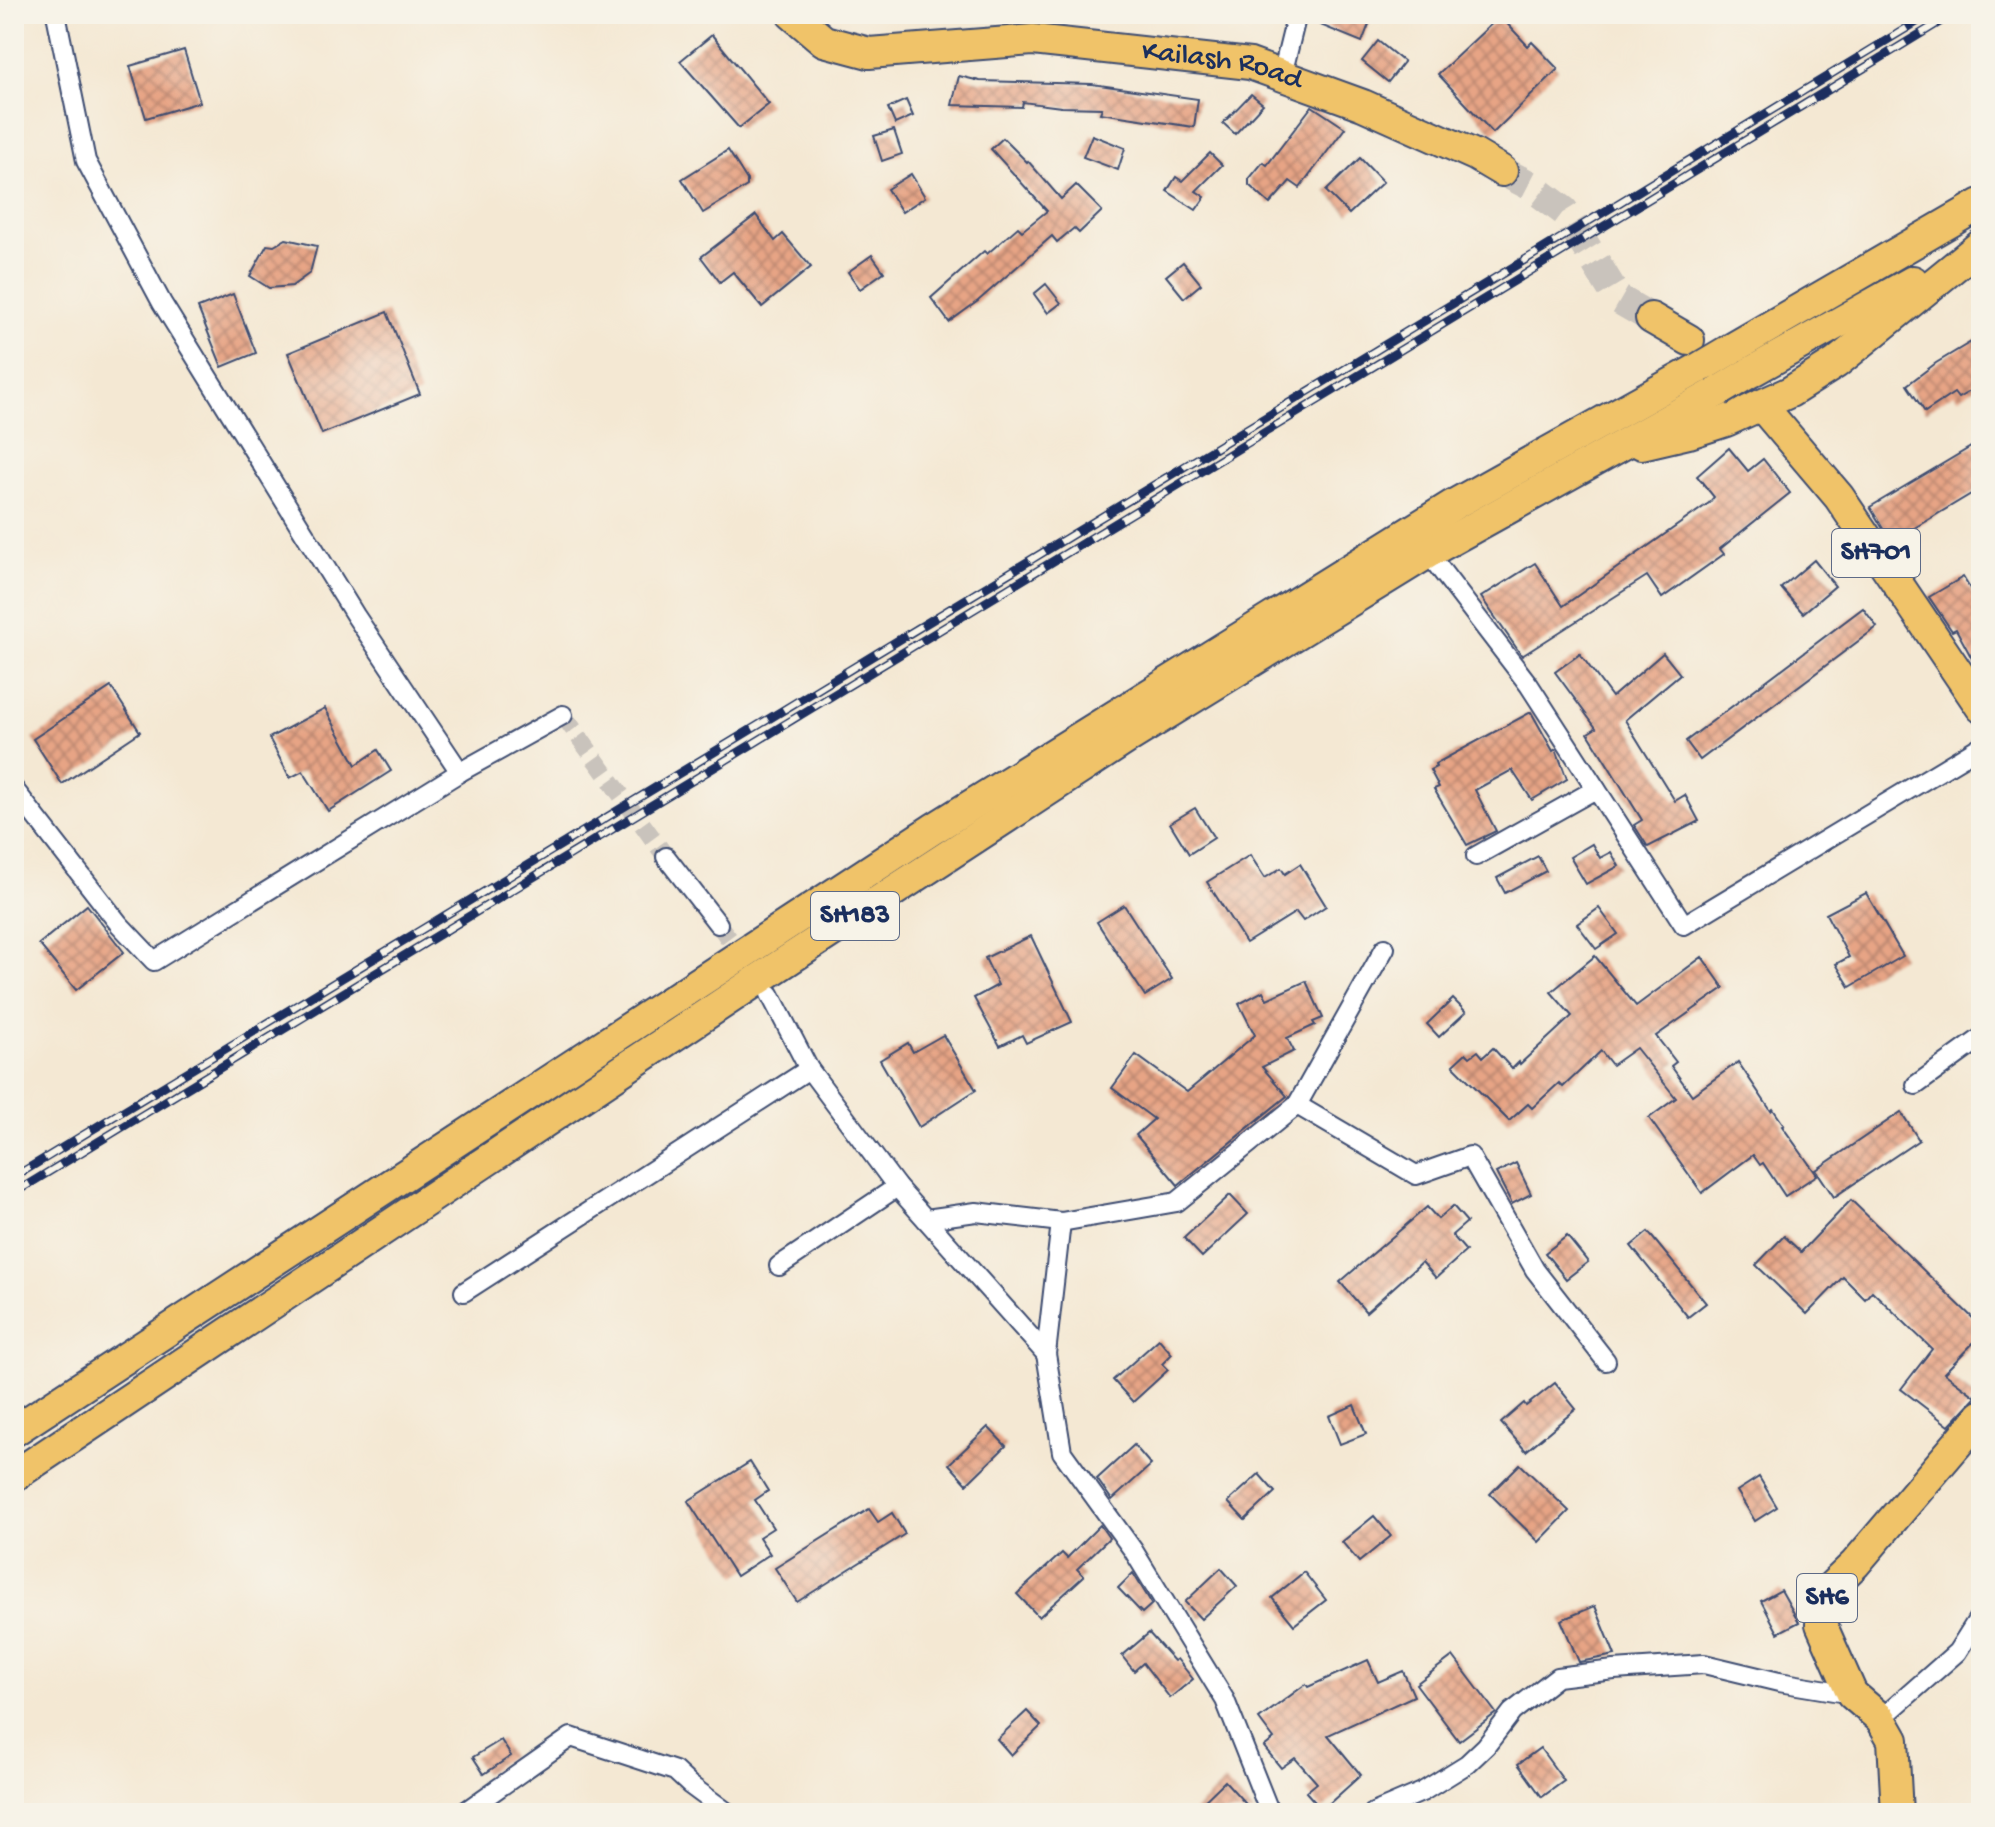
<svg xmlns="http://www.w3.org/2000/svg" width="1995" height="1827" viewBox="0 0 1995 1827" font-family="'Gochi Hand',sans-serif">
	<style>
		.building { fill: url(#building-cross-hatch) }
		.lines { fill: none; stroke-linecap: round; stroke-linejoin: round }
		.minor-tunnel { stroke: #c9c3bc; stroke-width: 18; stroke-dasharray: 18 9; stroke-linecap: butt }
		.primary-tunnel { stroke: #c9c3bc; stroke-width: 30; stroke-dasharray: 30 15; stroke-linecap: butt }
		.minor-casing { stroke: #3c4b70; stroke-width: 22 }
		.primary-casing { stroke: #3c4b70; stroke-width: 34 }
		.minor { stroke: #fff; stroke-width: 18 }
		.primary { stroke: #f0c369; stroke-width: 30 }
		.rail-casing { stroke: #1b2f5e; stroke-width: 9 }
		.rail { stroke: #f7f3e8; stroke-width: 6; stroke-dasharray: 18; stroke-linecap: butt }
		.primary-bridge-casing { stroke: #3c4b70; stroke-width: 34; stroke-linecap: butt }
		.primary-bridge { stroke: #f0c369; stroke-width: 30 }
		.labels { text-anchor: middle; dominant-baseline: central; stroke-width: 8; stroke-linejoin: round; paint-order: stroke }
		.shield { fill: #f7f3e8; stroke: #5d6a87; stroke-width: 2 }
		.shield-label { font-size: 28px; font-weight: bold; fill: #1b2f5e }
		.street-label { font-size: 30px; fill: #1b2f5e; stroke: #f7f3e8 }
	</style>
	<defs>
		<pattern id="building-cross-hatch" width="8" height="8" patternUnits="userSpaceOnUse" patternTransform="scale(2)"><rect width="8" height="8" fill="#e7a485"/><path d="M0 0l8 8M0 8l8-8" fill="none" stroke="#ba8670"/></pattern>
	</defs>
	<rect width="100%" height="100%" fill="#f7f3e8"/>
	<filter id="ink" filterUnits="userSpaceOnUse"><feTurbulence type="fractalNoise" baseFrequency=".0125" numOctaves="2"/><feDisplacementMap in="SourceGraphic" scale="16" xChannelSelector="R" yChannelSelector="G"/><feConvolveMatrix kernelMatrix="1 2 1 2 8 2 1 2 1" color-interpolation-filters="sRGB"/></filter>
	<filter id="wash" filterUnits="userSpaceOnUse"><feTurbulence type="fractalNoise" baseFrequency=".006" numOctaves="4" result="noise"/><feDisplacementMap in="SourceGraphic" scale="32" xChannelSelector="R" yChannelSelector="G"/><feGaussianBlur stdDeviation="1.8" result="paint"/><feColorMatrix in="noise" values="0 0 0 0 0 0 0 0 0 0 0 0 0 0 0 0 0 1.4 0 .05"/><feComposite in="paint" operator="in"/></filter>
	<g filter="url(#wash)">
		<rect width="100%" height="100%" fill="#f4e8d3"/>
		<g id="blocks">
			<g class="building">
				<polygon points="1309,14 1373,14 1362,42 1308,20"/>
				<polygon points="1500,16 1528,46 1532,42 1558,69 1493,133 1438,74"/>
				<polygon points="712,35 769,104 739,128 680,61"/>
				<polygon points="1378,41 1404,62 1388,82 1362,61"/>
				<polygon points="184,50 200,102 146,118 130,66"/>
				<polygon points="959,76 980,81 1092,84 1198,99 1194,127 1100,113 1102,108 1061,107 1023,102 1022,107 952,105"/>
				<polygon points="1251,94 1263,104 1235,134 1223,123"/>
				<polygon points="906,100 913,116 895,124 888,108"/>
				<polygon points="1312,106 1345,128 1300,188 1290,181 1270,204 1249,185 1249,179 1263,162 1267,165"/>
				<polygon points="894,130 902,154 882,161 874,136"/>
				<polygon points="1092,135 1125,148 1118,170 1083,157"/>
				<polygon points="1003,138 1027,162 1028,161 1061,199 1076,185 1102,211 1079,233 1074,228 1057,242 1052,236 978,301 949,322 931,298 984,251 987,254 1018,227 1022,231 1047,211 991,149"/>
				<polygon points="728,150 747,180 747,186 703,213 682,179"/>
				<polygon points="1210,153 1222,165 1196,191 1205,197 1196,210 1167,191 1176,177 1182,181"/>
				<polygon points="1360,158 1383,182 1349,214 1326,191"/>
				<polygon points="911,174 925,197 902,212 887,189"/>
				<polygon points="756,215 775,241 783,234 811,267 762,307 733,272 720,282 701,257"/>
				<polygon points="286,239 317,246 310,273 292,286 269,288 250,276 267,245 274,246"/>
				<polygon points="872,255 884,272 860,289 848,272"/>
				<polygon points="1183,262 1201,284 1184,298 1166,276"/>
				<polygon points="1046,284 1061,303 1048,313 1034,294"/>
				<polygon points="233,294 256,353 222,367 198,308"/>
				<polygon points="387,312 420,394 322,434 288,353"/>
				<polygon points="1981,336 1981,385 1958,398 1954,393 1925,412 1907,385 1936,363"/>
				<polygon points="1981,441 1981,488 1891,542 1870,507"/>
				<polygon points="1729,448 1748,471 1763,459 1790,493 1720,549 1724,554 1662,598 1647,576 1522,656 1481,597 1535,563 1563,606 1709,503 1714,497 1697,476"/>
				<polygon points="1814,560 1835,586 1803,613 1781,588"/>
				<polygon points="1963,577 1981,607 1981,675 1956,629 1952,631 1929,597"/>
				<polygon points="1863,608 1877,627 1700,760 1686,741"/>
				<polygon points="1663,653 1680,674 1625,720 1675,801 1685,795 1699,821 1648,847 1634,825 1642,820 1588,733 1596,728 1555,672 1580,654 1612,697"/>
				<polygon points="111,687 140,732 62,784 33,739"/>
				<polygon points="325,708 356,765 378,750 391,771 328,811 303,771 290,778 269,738"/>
				<polygon points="1531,712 1553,751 1556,749 1567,779 1532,800 1512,770 1475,790 1496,831 1467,845 1434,789 1439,787 1430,770 1436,767 1435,764"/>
				<polygon points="1195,808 1214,838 1189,854 1170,823"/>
				<polygon points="1592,844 1600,858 1611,852 1619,866 1586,884 1570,857"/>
				<polygon points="1250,855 1265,878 1281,868 1285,874 1300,864 1326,906 1303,921 1296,912 1246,943 1207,882"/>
				<polygon points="1538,856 1546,871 1505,893 1497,878"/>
				<polygon points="1866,893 1903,956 1850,987 1836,964 1849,957 1826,914"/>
				<polygon points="87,905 124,952 76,990 39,944"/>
				<polygon points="1124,905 1172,979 1145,996 1097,922"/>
				<polygon points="1599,908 1618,934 1596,949 1577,924"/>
				<polygon points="1031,936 1072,1022 1026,1043 1022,1035 1000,1046 974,998 998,985 985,958"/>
				<polygon points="1595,956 1636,1006 1702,957 1724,988 1656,1036 1676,1062 1671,1066 1692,1095 1738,1062 1771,1111 1773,1109 1784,1125 1782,1126 1817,1175 1785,1196 1763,1163 1760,1165 1753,1155 1702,1193 1649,1118 1676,1098 1636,1048 1612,1065 1601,1051 1563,1087 1559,1083 1532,1108 1528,1104 1509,1121 1453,1065 1466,1053 1470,1057 1478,1051 1483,1057 1493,1048 1512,1069 1519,1062 1520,1064 1572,1016 1551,992"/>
				<polygon points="1306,981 1323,1018 1313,1022 1315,1025 1287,1038 1294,1051 1262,1067 1287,1096 1178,1185 1136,1135 1154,1119 1112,1088 1136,1055 1187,1092 1255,1035 1239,1004 1263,991 1267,999"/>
				<polygon points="1453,999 1466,1012 1439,1037 1427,1024"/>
				<polygon points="943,1035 976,1090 919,1127 880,1060 908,1043 913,1052"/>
				<polygon points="1901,1112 1919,1140 1834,1197 1816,1170"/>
				<polygon points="1516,1163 1531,1194 1512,1204 1496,1173"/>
				<polygon points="1230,1195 1248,1214 1202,1257 1184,1238"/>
				<polygon points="1851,1200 1981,1326 1981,1335 1944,1373 1976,1397 1949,1426 1901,1389 1932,1349 1872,1291 1865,1299 1843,1277 1807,1314 1756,1265 1784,1236 1801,1252"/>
				<polygon points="1453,1206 1467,1222 1452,1235 1466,1251 1436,1278 1422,1262 1366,1312 1340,1282 1427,1207 1438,1219"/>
				<polygon points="1648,1232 1706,1303 1688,1317 1631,1246"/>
				<polygon points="1567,1236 1588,1262 1566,1279 1545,1253"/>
				<polygon points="1159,1339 1172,1354 1162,1364 1168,1370 1133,1402 1113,1380"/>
				<polygon points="1555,1383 1576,1409 1526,1451 1501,1423 1524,1403 1526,1406"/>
				<polygon points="1354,1405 1366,1434 1340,1444 1329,1416"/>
				<polygon points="988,1427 1006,1446 967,1484 949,1464"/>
				<polygon points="1134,1445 1151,1465 1112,1500 1097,1479"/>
				<polygon points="750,1462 768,1491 755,1500 773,1528 759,1537 770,1554 736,1576 688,1501"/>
				<polygon points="1520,1464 1569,1511 1539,1542 1490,1494"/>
				<polygon points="1259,1474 1275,1492 1245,1520 1228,1502"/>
				<polygon points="1759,1477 1777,1507 1755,1521 1737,1491"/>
				<polygon points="869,1509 878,1522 892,1513 905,1534 797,1602 775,1568"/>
				<polygon points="1374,1516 1391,1536 1359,1562 1342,1542"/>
				<polygon points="1100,1525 1109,1538 1077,1569 1084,1576 1039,1617 1017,1594 1062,1553 1067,1558"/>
				<polygon points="1221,1568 1237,1586 1201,1619 1185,1602"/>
				<polygon points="1304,1572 1326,1600 1294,1625 1272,1598"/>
				<polygon points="1133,1573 1152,1604 1142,1613 1118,1588"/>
				<polygon points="1781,1590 1799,1622 1778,1633 1761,1601"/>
				<polygon points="1595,1606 1615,1655 1579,1662 1561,1620"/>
				<polygon points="1149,1633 1174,1661 1177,1659 1193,1679 1170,1698 1143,1663 1134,1671 1122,1656"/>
				<polygon points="1453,1656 1496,1713 1459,1741 1416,1684"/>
				<polygon points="1368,1660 1378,1682 1403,1671 1414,1696 1328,1735 1361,1775 1322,1810 1306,1792 1317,1783 1295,1758 1281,1768 1264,1747 1274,1739 1259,1719 1306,1684 1308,1687"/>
				<polygon points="1027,1711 1041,1726 1011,1755 997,1739"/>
				<polygon points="501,1740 511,1756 484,1774 473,1757"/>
				<polygon points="1540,1748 1564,1781 1542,1797 1518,1764"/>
				<polygon points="1225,1781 1254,1813 1192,1813"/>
			</g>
		</g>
	</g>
	<g filter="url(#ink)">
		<use href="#blocks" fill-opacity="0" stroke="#3c4b70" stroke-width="2"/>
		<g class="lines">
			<g class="minor-tunnel">
				<polyline points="563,715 666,857"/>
				<polyline points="718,924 747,963"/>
			</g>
			<polyline class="primary-tunnel" points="1502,171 1531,186 1564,211 1618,299 1651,318"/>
			<g class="minor-casing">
				<g id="minor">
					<polyline points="56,14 86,161 162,303 355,615 460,772 563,715"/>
					<polyline points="1282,75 1297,14"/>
					<polyline points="1428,553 1529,685 1684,925 1981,746"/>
					<polyline points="14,789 119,924 154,961 460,772"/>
					<polyline points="1476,856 1596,789"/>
					<polyline points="666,857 718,924"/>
					<polyline points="770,994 809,1069 897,1187 1046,1354"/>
					<polyline points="1916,1085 1981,1038"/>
					<polyline points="1297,1105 1416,1175 1470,1156 1535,1270 1606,1361"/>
					<polyline points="926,1219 976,1212 1061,1222 1177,1202 1297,1105 1385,948"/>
					<polyline points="1061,1222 1046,1354 1062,1452 1133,1550 1225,1700 1270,1813"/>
					<polyline points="779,1266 897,1187"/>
					<polyline points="464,1292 809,1069"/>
					<polyline points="1881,1719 1957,1652 1981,1614"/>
					<polyline points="463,1813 571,1737 675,1771 690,1785 728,1813"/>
					<polyline points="1373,1813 1422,1792 1467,1764 1486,1746 1512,1712 1557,1677 1614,1670 1704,1664 1779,1682 1852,1694"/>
				</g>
			</g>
			<g class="primary-casing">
				<g id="primary">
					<path id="s1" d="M 792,14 L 824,41 L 869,53 L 1033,40 L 1250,64 L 1363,105 L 1475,155 L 1502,171"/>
					<polyline points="1651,318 1689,340"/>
					<polyline points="1731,349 1981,204"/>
					<polyline points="1749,373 1913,281"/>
					<polyline points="1761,405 1839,497 1981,707"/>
					<polyline points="1642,444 1689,433 1726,421 1790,392 1836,363 1981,245"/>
					<polyline points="14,1431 933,829 1453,505 1699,368"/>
					<polyline points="14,1476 759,979 1131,736 1428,553 1719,391"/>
					<polyline points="1897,1813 1893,1740 1881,1719 1852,1694 1821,1624 1828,1590 1855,1564 1981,1416"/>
				</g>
			</g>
			<use href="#minor" class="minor"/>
			<use href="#primary" class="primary"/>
			<g class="rail-casing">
				<g id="rail">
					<polyline points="14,1177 1930,14"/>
					<polyline points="14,1193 1953,14"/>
				</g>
			</g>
			<use href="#rail" class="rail"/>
			<g class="primary-bridge-casing">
				<g id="primary-bridge">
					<polyline points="1699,368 1731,349"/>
					<polyline points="1719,391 1749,373"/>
				</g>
			</g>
			<use href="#primary-bridge" class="primary-bridge"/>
		</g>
	</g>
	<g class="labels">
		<g class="shield">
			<rect x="1832" y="529" width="88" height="48" rx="6"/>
			<rect x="811" y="892" width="88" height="48" rx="6"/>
			<rect x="1797" y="1574" width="60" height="48" rx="6"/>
		</g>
		<g class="shield-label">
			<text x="1876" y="553">SH701</text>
			<text x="855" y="916">SH183</text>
			<text x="1827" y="1598">SH6</text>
		</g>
		<g class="street-label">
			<text stroke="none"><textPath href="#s1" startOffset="444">Kailash Road</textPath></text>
		</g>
	</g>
	<rect width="1995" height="1827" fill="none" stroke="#f7f3e8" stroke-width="48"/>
</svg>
